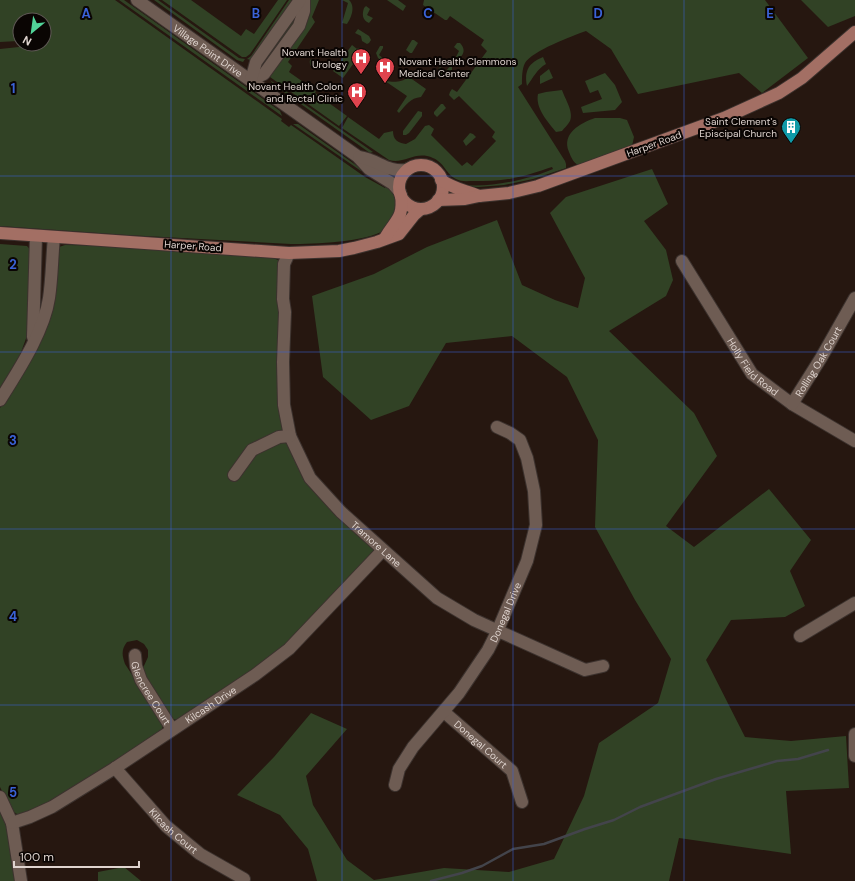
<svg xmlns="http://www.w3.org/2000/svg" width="855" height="881" viewBox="0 0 855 881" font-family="'DM Sans',sans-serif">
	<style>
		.green { fill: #314225; fill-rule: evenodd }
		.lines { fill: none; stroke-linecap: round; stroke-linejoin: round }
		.stream { stroke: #43444b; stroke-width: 2.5 }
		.minor-casing { stroke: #3c322e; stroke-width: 14 }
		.major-casing { stroke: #3c322e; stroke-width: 14 }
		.minor { stroke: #6e5c53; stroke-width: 12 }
		.major { stroke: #a36f64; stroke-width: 12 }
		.grid { fill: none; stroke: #3a62d7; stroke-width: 1; stroke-opacity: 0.55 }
		.labels { text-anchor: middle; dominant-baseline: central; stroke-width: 4; stroke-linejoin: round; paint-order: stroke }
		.street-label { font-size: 10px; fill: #dfd4cf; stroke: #0a0503 }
		.poi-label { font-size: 10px; fill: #dfd4cf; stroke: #0a0503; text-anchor: end }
		.grid-label { font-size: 13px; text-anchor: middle; font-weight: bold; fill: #3a62d7; stroke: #0a0503; stroke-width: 4; stroke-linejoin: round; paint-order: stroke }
	</style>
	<rect width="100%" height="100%" fill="#261710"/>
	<g class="green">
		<path d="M 0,0 L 115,0 L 282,119 L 281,121 L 289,127 L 291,125 L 365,177 L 385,188 L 388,183 L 391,186 L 399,206 C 395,212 389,225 384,230 C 368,242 313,244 291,244 L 126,235 L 0,226 L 0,49 L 19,47 L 18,41 L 0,42 ZM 20,20 L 44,20 L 44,44 L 20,44 Z"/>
		<polygon points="119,0 124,0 280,111 282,116"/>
		<polygon points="154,0 158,0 239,58 245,59 243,62 237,60"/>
		<polygon points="162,0 191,0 241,36 246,29 254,34 278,0 287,0 250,54 246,57 242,57"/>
		<polygon points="289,0 292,0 289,6 251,60 247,59 251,56"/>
		<polygon points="311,0 319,0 312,17 315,22 288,62 292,66 289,72 316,91 315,93 347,116 339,126 270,77 307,14"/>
		<path d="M 342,0 L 349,0 C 356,7 351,18 347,24 L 342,23 L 348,3 Z"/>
		<polygon points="387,0 398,0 406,6 403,11"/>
		<path d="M 424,0 L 765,0 L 808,58 L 762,93 L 739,73 L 638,94 L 611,49 L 586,31 C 572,36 532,51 525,63 C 522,69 522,77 522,84 L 518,87 L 565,161 L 566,164 L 566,168 L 533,179 L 504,185 L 478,187 L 464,186 L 446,178 L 436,165 L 427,161 L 416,161 L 404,166 L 398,164 C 404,164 408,161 413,160 C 424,157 436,161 443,170 C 447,175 450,180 456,183 C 480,191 531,179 553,169 L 552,167 C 539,171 526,176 514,178 C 501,181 487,181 474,181 C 467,181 461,182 456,179 C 444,173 445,160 427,156 C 413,153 403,164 389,160 L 342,128 L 348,117 L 379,139 L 384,133 L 393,131 C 393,140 398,143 406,144 L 415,139 L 425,126 L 429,125 L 434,129 L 431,135 L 462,166 L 467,162 L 472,166 L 496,141 L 492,137 L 495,132 L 459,96 L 454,100 L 449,95 L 450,92 L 452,89 L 457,92 L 487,51 L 481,45 L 484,40 L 450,16 L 447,20 L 445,20 L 423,5 Z"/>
		<polygon points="801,0 855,0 855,16 828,27"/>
		<path d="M 366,6 L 370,9 L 367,15 L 373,18 L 369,23 C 362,20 362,14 364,8 Z"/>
		<polygon points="298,10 296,20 260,70 258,67"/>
		<polygon points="358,29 369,36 371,40 369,43 367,44 362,41 361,36 355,33"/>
		<polygon points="412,40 414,40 418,43 412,53 410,53 406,50"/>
		<path d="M 457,43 L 460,43 C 465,48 465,54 459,58 L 456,57 L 459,51 L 454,47 Z"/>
		<path d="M 352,45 L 357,49 L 358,48 L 365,51 C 364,57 368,62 366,67 L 356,60 L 343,78 L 333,71 Z"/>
		<polygon points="380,46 383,46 383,48 379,55 394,67 393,69 378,58 376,53"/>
		<path d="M 543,57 L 546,64 C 537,69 533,78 527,86 C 524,70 529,63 543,57 Z"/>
		<path d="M 312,59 L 321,65 L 321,68 L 315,69 C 311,68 309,64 310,60 Z"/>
		<path d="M 450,66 L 452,67 L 452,70 C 448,76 443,77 437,73 L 437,71 L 440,67 L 446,71 Z"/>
		<polygon points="549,69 553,78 540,84 540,76"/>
		<polygon points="605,73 615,85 622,102 615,110 583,113 581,107 602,99 598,90 590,93 585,81"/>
		<path d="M 409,77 L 426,89 L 421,97 C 410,98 406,105 399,113 L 397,111 L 407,96 L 385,81 C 394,82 400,83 409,77 Z"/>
		<polygon points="270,80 373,152 370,153 274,85"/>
		<path d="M 562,90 C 565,99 574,112 570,121 C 568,125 564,128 562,131 L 556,132 C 548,122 535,108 538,94 L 546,92 Z"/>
		<polygon points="441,104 443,104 446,108 437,117 434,114 434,112"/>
		<polygon points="418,111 422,112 422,116 409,133 406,135 403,135 403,131"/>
		<path d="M 595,118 L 620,118 L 627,120 L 634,137 L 632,146 L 578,165 C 573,162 571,157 569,152 C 561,133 581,123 595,118 Z"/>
		<polygon points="293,124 298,124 360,168 361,171"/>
		<polygon points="470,133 473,134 476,137 466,146 463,141"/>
		<polygon points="652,169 668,204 644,221 666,250 673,280 666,296 609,331 694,413 717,456 666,526 694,547 769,489 811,540 790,571 805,606 785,617 731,620 706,660 745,737 791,741 846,736 849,788 786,791 791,854 679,838 669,881 317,881 308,849 280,815 237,795 274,757 311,713 347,729 306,776 313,805 347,860 374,880 444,868 509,872 554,859 584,796 599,743 658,703 671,659 635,600 595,527 598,440 567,377 512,336 446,343 409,406 371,420 323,377 312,296 374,274 427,247 497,220 522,285 555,300 578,308 585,278 550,213 566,197"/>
		<polygon points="0,244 27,246 31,251 28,333 20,355 0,388"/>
		<path d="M 65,245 L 129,246 L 271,257 L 278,260 L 280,264 L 288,442 L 374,550 L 373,556 L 290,644 L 179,720 L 171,719 L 143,677 L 143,668 L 148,657 L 148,650 L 144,644 L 137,640 L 127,642 C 121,650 122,655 125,664 L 163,722 L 162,731 L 47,805 L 22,814 L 17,814 L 12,811 L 0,787 L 0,408 L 28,362 L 57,252 L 59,247 Z"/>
		<path d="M 0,808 C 11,830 14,857 18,881 L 0,881 Z"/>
		<polygon points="124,867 141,881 98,881 98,872"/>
	</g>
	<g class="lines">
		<polyline class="stream" points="431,881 462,873 482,866 513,849 544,844 585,829 614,820 640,807 716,779 777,761 798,759 828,750"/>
		<g class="minor-casing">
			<g id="minor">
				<path id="s1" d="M 137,0 L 357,156 L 369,169 L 393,184 L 400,192"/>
				<polyline points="251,80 264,74 299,26 304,11 304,0"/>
				<polyline points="251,80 256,62 300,0"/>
				<path d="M 359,157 C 379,160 385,172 407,170"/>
				<path id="s2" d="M 289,253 L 284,264 L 283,299 L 285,312 L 283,362 L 284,405 L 290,436 L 310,478 L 341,512 L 437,598 L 474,620 L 585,670 L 603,666"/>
				<path id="s3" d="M 682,261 L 752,374 L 792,404 L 855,441"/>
				<polyline points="33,337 36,236"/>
				<path d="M 0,400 C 18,371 44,332 49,298 C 52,278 52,257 54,237"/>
				<path id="s4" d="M 792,404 L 821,358 L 855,298"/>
				<polyline points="234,475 252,450 279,437 290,436"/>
				<polyline points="800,636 855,603"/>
				<path id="s5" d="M 135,655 L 136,666 L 141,680 L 172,729"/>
				<path id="s6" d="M 444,712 L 512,771 L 522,802"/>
				<polyline points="855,734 855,756"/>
				<path id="s7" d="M 115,768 L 166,826 L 200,854 L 244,879"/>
				<path id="s8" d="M 395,785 L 399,769 L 413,747 L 459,693 L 488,650 L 497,632 L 527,561 L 536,525 L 534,491 L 527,458 L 520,440 L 510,433 L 497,427"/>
				<polyline points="0,797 12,823 21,881"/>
				<path id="s9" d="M 12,823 L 30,817 L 52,807 L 115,768 L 255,675 L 289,649 L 383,550"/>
			</g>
		</g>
		<g class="major-casing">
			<g id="major">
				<circle cx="421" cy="187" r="22"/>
				<path d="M 441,180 C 454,189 464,190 479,196"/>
				<polyline points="438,200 465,199 479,196 509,193 538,186 724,118 779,93 802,78 855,32"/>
				<polyline points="0,233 289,253 339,251 354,248 377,242 399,234 414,215 421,209"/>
				<path d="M 385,238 C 395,220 404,219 401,195"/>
			</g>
		</g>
		<use href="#minor" class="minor"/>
		<use href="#major" class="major"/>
	</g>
	<path class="grid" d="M 171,0 L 171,881M 342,0 L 342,881M 513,0 L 513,881M 684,0 L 684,881M 0,176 L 855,176M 0,352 L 855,352M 0,529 L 855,529M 0,705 L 855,705"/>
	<defs>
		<g id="hospital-pin" transform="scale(1)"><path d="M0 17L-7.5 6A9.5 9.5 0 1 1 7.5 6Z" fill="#e0444e" stroke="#0a0503"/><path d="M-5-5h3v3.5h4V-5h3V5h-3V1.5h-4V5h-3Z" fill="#fff"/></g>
		<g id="building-pin" transform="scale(1)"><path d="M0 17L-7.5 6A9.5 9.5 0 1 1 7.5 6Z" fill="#0f9aa8" stroke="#0a0503"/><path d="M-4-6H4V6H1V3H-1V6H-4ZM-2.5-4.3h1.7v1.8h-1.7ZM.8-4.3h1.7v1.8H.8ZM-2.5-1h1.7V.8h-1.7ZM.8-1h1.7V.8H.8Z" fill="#fff"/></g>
	</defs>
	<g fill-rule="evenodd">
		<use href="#hospital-pin" x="361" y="58"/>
		<use href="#hospital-pin" x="385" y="67"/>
		<use href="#hospital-pin" x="357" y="92"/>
		<use href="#building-pin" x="791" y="127"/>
	</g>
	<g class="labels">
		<g class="street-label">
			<text stroke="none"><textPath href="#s1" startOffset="87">Village Point Drive</textPath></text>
			<text transform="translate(654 144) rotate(-20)">Harper Road</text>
			<text transform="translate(193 246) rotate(4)">Harper Road</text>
			<text stroke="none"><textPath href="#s4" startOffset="50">Rolling Oak Court</textPath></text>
			<text stroke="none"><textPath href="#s3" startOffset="128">Holly Field Road</textPath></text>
			<text stroke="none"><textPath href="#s2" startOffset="325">Tramore Lane</textPath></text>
			<text stroke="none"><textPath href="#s8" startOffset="207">Donegal Drive</textPath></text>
			<text stroke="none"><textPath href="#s5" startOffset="42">Glencree Court</textPath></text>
			<text stroke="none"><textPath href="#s9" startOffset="232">Kilcash Drive</textPath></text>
			<text stroke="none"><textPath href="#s6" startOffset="49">Donegal Court</textPath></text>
			<text stroke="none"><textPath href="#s7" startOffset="86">Kilcash Court</textPath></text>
		</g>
		<g class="poi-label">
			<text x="347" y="52">Novant Health<tspan x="347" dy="12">Urology</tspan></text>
			<text x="399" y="61" text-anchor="start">Novant Health Clemmons<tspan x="399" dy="12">Medical Center</tspan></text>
			<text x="343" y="86">Novant Health Colon<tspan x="343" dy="12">and Rectal Clinic</tspan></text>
			<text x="777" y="121">Saint Clement's<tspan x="777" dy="12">Episcipal Church</tspan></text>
		</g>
	</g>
	<g class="grid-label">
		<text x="86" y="18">A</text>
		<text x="256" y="18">B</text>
		<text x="428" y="18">C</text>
		<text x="598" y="18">D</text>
		<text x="770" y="18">E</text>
		<text x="13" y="93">1</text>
		<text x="13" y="269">2</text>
		<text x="13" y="445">3</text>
		<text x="13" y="621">4</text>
		<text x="13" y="797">5</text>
	</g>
	<g transform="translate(32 32) rotate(209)"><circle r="19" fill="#0a0503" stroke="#5f5855"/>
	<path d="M0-3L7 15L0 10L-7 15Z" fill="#51d398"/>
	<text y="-6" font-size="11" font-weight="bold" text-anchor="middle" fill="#dfd4cf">N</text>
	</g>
	<path d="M14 861v6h125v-6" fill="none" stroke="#dfd4cf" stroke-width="2"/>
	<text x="20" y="861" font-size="12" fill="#dfd4cf" stroke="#0a0503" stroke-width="3" paint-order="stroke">100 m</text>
</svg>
